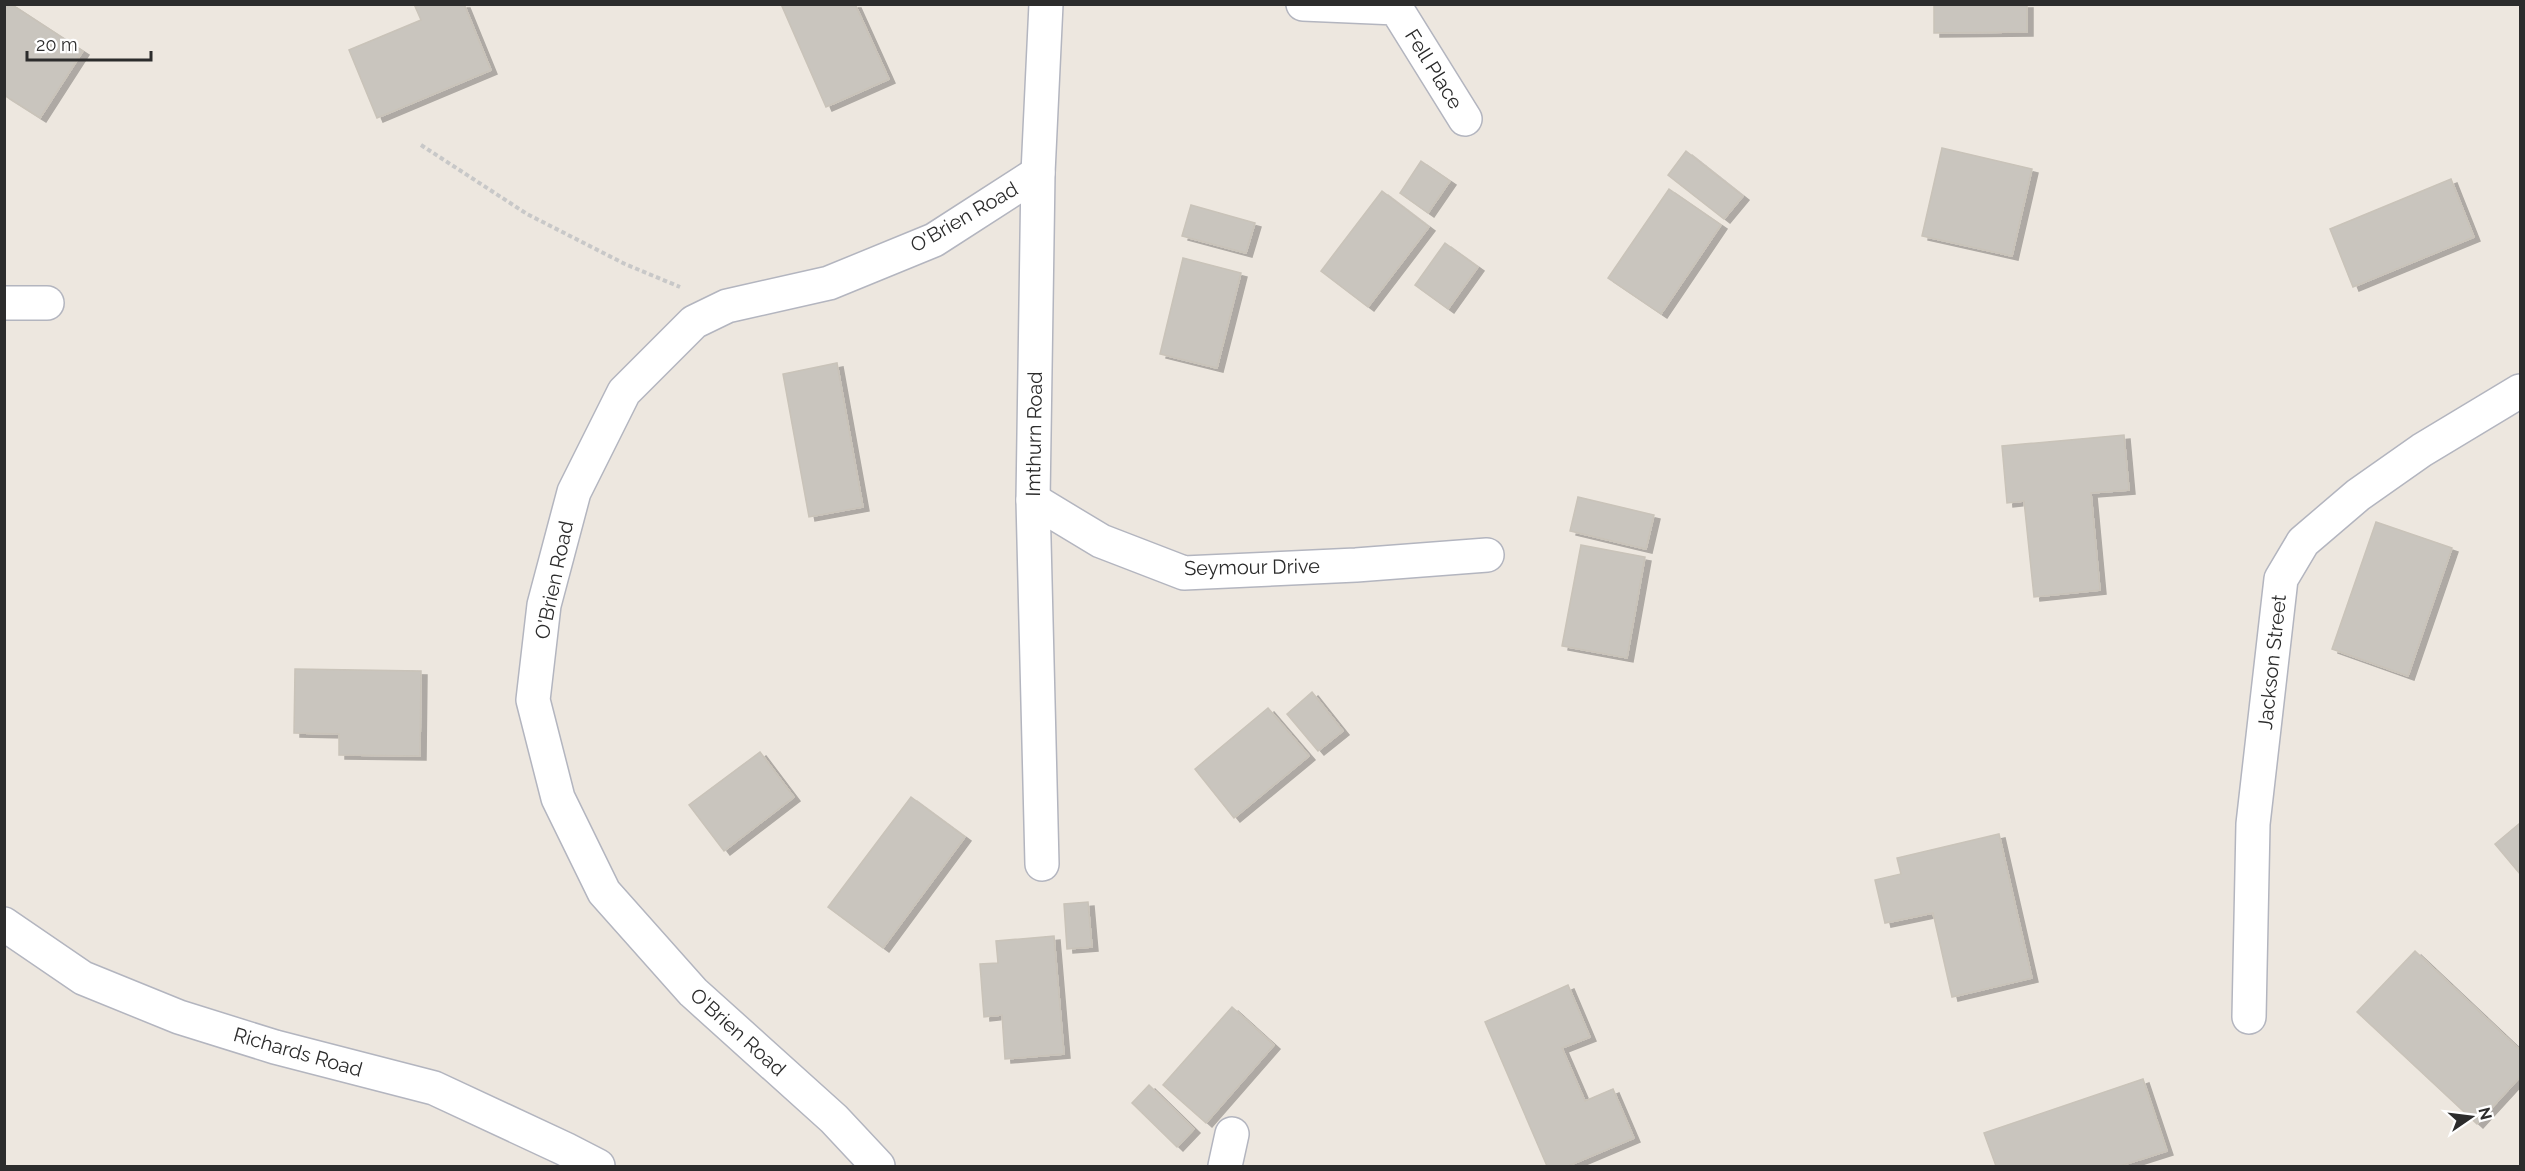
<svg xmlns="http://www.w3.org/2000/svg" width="2525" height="1171" viewBox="0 0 2525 1171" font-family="Raleway,sans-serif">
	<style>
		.building { fill: #c9c5be; stroke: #c9c3b9; stroke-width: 1.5; filter: url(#shadow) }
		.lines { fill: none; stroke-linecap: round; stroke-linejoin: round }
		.minor-casing { stroke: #b3b5bf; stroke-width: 36 }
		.path { stroke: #c8c8c8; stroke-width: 4; stroke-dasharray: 4.5 3; stroke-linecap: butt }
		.minor { stroke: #fff; stroke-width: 33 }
		.labels { text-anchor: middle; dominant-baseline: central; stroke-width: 4.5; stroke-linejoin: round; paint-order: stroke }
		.street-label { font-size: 20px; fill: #2c2c2c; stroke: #fff }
	</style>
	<defs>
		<filter id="shadow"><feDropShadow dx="6" dy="4" stdDeviation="0" flood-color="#0004"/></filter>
	</defs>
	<rect width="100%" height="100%" fill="#ede7df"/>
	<g class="building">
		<polygon points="4,4 11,4 83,51 40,118 4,95"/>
		<polygon points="414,4 464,4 491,70 377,118 349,50 421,20"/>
		<polygon points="781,4 855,4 889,79 826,107"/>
		<polygon points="1934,4 2027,4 2027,32 1934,33"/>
		<polygon points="1942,148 2032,169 2012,256 1922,236"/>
		<polygon points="1686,151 1743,196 1724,219 1668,175"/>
		<polygon points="1421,161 1450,181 1428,213 1400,193"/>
		<polygon points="2451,179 2474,237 2353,287 2330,229"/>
		<polygon points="1669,189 1721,225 1661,314 1608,278"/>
		<polygon points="1382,191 1429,227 1368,307 1321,271"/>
		<polygon points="1191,205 1255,223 1246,253 1182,236"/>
		<polygon points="1445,243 1478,267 1448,309 1415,285"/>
		<polygon points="1183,258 1241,273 1217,368 1160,354"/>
		<polygon points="837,363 863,507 809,517 783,374"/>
		<polygon points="2124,435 2129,490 2091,493 2100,590 2034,597 2024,501 2007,503 2002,446"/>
		<polygon points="1578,497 1654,515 1646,549 1570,531"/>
		<polygon points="2376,522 2452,548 2408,676 2332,649"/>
		<polygon points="1581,545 1645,557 1627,658 1562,646"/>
		<polygon points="295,669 421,671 420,756 339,755 339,734 294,733"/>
		<polygon points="1312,692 1343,731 1318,751 1287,714"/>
		<polygon points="1268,708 1309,756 1234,818 1195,769"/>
		<polygon points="760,752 794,797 724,851 689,805"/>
		<polygon points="911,797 965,837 883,948 828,907"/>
		<polygon points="2520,823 2520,874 2495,844"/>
		<polygon points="1999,834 2032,978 1952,997 1933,913 1885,923 1875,880 1901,874 1897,858"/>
		<polygon points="1088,902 1092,947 1067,949 1064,904"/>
		<polygon points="1054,936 1064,1054 1005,1059 1002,1015 984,1017 980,964 998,963 996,941"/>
		<polygon points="2415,951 2520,1050 2520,1077 2477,1124 2357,1012"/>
		<polygon points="1568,985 1590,1037 1562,1048 1585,1101 1613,1089 1634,1138 1568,1166 1547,1166 1485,1022"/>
		<polygon points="1232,1007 1274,1045 1206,1123 1163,1085"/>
		<polygon points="2143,1079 2167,1151 2120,1166 1996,1166 1984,1133"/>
		<polygon points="1149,1085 1194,1129 1177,1147 1132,1103"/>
	</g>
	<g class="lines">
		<g class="minor-casing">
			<g id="minor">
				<polyline points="1303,4 1396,8 1465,119"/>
				<polyline points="4,303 47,303"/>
				<polyline points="1033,500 1101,541 1184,573 1356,565 1487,555"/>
				<polyline points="1042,864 1033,500 1038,173 1046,4"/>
				<polyline points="4,924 83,978 179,1017 275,1047 434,1088 565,1149 598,1166"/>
				<polyline points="2249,1017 2253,824 2281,579 2303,542 2358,495 2422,450 2520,391"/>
				<polyline points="878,1166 834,1119 693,992 604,892 558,798 533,700 544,605 574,492 624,392 694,322 727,306 829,283 934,240 1038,173"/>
				<polyline points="1225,1166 1232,1134"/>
			</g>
		</g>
		<polyline class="path" points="421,145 527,214 625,264 680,287"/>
		<use href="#minor" class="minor"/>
	</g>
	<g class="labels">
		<g class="street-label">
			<text transform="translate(1434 69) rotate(58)">Fell Place</text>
			<text transform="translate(964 217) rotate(-30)">O'Brien Road</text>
			<text transform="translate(1034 434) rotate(-89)">Imthurn Road</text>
			<text transform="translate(1252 567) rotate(-1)">Seymour Drive</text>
			<text transform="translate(554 580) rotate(-78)">O'Brien Road</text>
			<text transform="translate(2272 662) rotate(-84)">Jackson Street</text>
			<text transform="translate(738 1032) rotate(42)">O'Brien Road</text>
			<text transform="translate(298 1052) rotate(16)">Richards Road</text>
		</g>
	</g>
	<rect width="2525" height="1171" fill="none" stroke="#2c2c2c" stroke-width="12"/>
	<g transform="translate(2471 1117) rotate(76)" stroke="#ffffff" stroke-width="4.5" paint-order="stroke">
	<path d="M0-4.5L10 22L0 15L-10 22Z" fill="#2c2c2c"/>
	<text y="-9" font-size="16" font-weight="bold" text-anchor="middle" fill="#2c2c2c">N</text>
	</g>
	<path d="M27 51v9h124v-9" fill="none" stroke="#2c2c2c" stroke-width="3"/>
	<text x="36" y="51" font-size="18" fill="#2c2c2c" stroke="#ffffff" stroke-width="4.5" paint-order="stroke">20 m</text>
</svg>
